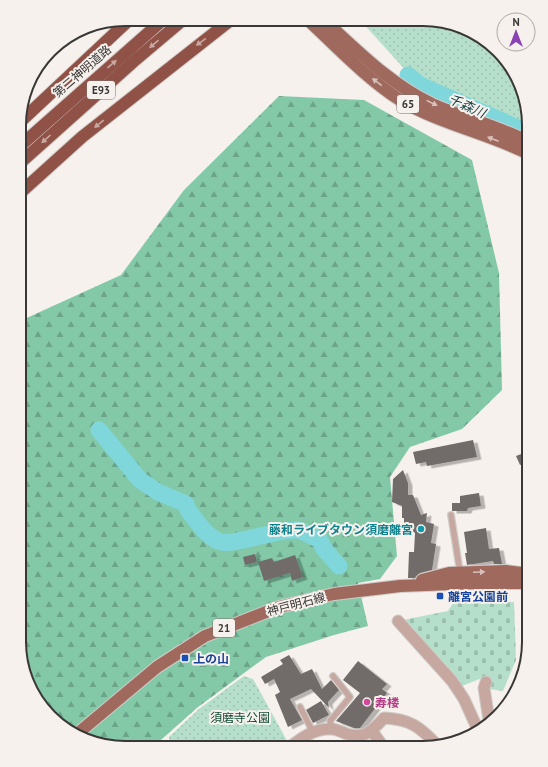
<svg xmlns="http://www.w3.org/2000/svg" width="548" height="767" viewBox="0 0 548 767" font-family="'PT Sans','Noto Sans JP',sans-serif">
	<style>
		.forest { fill: url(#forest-firs) }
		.cemetery { fill: url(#cemetery-stones) }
		.park { fill: url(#park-dots) }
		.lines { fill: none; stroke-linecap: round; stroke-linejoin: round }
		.river { stroke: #7fd7dc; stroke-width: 17 }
		.building { fill: #716c69; filter: url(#shadow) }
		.lane-casing { stroke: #d0ccc8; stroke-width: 8 }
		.street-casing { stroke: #d0ccc8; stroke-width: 13 }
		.primary-casing { stroke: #d0ccc8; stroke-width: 14 }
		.highway-casing { stroke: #d0ccc8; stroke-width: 14 }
		.lane { stroke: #c7a8a1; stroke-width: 5.5 }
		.street { stroke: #c7a8a1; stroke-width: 11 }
		.primary { stroke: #9f695e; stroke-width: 12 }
		.highway { stroke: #905247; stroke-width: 12 }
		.oneway { fill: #c8a9a2 }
		.oneway2 { fill: #d8c1bb }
		.culture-dot { fill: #0f9aa8; stroke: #f6f1ed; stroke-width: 1.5 }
		.transit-dot { fill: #1a4fb4; stroke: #f6f1ed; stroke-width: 1.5 }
		.hotel-dot { fill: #d1479c; stroke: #f6f1ed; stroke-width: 1.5 }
		.labels { text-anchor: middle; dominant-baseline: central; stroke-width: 4; stroke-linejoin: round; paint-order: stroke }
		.shield { fill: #f6f1ed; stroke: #72706d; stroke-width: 1 }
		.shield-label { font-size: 11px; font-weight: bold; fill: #3a3836 }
		.street-label { font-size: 12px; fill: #3a3836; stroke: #f6f1ed }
		.culture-label { font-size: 12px; font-weight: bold; fill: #0d838f; stroke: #f6f1ed; text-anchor: end }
		.transit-label { font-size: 12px; font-weight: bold; fill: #164399; stroke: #f6f1ed; text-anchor: start }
		.hotel-label { font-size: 12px; font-weight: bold; fill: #b23c85; stroke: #f6f1ed; text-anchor: start }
		.park-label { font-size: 12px; fill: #144c36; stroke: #f6f1ed }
		.water-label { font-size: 13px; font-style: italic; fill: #153f42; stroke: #f6f1ed }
		.rim { fill: none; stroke: #3a3836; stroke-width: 2 }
	</style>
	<defs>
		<pattern id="forest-firs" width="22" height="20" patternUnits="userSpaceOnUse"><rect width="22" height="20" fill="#83c9a8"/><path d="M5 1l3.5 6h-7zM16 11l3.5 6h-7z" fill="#6ca48a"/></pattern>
		<pattern id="cemetery-stones" width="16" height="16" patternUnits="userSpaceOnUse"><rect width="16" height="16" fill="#b5dfca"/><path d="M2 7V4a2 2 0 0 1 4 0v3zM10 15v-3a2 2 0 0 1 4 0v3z" fill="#9cc0ae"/></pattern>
		<pattern id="park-dots" width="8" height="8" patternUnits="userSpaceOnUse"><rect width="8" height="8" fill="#b5dfca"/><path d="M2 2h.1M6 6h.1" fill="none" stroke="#9cc0ae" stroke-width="1.8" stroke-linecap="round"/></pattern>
		<filter id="shadow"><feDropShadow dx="4.5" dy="2.5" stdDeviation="0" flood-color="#0004"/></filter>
	</defs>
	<rect width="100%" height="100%" fill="#f6f1ed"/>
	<polygon class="forest" points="279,96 364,100 472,160 499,273 502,390 462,429 410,447 390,477 397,556 380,579 358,583 368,626 334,635 266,657 198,707 153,747 112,747 66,730 30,689 19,642 20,321 121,275 184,190"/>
	<polygon class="cemetery" points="514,602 516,660 503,691 489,689 487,676 462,686 403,620 448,611 453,603"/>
	<g class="park">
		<polygon points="360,20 437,20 487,41 518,78 529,125 529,133 419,85"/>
		<polygon points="244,676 253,679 291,748 170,747 169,737 199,709"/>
	</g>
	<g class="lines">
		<g class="river">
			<polyline points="408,75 420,85 529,133"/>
			<polyline points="99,430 140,480 158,492 186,504"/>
			<path d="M 188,510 C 197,521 205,535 218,541 C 231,548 277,528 297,530 C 304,531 313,537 320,540 L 324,549 L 339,566"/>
		</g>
	</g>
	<g class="building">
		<polygon points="473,440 477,457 427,466 426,462 416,464 413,452"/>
		<polygon points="529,451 529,462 520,465 516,456"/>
		<polygon points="403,470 408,483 408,495 413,495 421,515 427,513 426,522 434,524 431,543 436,544 432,570 420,573 415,578 408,578 409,552 414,552 415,533 404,524 404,518 402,518 402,506 392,502 393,479"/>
		<polygon points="479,493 481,506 468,508 467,511 452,511 452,503 460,503 460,496"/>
		<polygon points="486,528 489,549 499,548 502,564 494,564 493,561 467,565 465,553 467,553 464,532"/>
		<polygon points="255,554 257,562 245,565 243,557"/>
		<polygon points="295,555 303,577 292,581 290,573 264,581 258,562 272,558 274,562"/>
		<polygon points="289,655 301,674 312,669 322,689 331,680 339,690 328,702 329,708 311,689 290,699 302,720 288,727 275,695 280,692 274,679 265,684 261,677 283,664 280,660"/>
		<polygon points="358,661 387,684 382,689 387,693 360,728 354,728 336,721 360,693 343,680"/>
		<polygon points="321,701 329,715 313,723 306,710"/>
		<polygon points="343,740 365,746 365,748 323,748 323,741"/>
	</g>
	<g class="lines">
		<g class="lane-casing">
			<g id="lane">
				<polyline points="451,515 460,572"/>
				<polyline points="300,707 313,732"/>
				<polyline points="332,729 330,721 350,697 333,676"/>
			</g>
		</g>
		<g class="street-casing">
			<g id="street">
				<polyline points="398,621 452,681 464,699 478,730"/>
				<polyline points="486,682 484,688 489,720"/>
				<polyline points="372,731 384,748"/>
				<path d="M 289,748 C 301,738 315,728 331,729 C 336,729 342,732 347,734 C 365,739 372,731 384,718 C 410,719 420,727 437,745"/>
			</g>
		</g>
		<g class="primary-casing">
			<g id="primary">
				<path d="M 308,20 C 337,47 366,78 400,100 C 440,124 487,133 529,154"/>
				<path d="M 324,20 C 358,51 390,84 432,104 C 464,118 498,126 529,142"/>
				<polyline points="422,580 449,573 506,571 529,574"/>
				<polyline points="77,734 157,667 205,636 279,607 334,594 400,586 477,583 529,583"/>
			</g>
		</g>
		<g class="highway-casing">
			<g id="highway">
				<polyline points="20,122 130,19"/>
				<polyline points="20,146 164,19"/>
				<polyline points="20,163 133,62 184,19"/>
				<polyline points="20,193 82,137 232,19"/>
			</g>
		</g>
		<use href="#lane" class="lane"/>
		<use href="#street" class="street"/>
		<use href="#primary" class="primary"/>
		<use href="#highway" class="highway"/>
	</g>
	<defs><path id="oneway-solid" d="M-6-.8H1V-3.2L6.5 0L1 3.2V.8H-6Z"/></defs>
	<g class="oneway">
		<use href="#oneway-solid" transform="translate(201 42) rotate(144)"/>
		<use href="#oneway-solid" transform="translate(154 44) rotate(140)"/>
		<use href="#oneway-solid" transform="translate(112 64) rotate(-41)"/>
		<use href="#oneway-solid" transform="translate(99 124) rotate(141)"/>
		<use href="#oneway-solid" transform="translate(46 139) rotate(138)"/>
	</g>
	<g class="oneway2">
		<use href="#oneway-solid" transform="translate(377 82) rotate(-143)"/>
		<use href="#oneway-solid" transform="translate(432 103) rotate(26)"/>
		<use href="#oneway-solid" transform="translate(493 139) rotate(-159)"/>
		<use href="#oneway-solid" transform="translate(479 572) rotate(-2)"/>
	</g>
	<circle class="culture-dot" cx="421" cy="529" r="4"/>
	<g class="transit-dot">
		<rect x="436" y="592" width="8" height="8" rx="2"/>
		<rect x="181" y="654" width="8" height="8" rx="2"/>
	</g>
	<circle class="hotel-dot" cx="367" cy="702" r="4"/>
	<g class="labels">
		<g class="shield">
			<rect x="87" y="81" width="28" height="18" rx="3"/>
			<rect x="397" y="95" width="22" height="18" rx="3"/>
			<rect x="213" y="619" width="22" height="18" rx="3"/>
		</g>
		<g class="shield-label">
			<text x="101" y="90">E93</text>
			<text x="408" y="104">65</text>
			<text x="224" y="628">21</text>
		</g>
		<g class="street-label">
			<text transform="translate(82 71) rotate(-41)">第二神明道路</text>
			<text transform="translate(296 604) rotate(-15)">神戸明石線</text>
		</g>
		<g class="culture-label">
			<text x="413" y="529">藤和ライブタウン須磨離宮</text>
		</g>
		<g class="transit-label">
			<text x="448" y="596">離宮公園前</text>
			<text x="193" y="658">上の山</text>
		</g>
		<g class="hotel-label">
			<text x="375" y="702">寿楼</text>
		</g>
		<g class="park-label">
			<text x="240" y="717">須磨寺公園</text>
		</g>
		<g class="water-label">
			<text transform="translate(467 106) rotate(24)">千森川</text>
		</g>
	</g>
	<path d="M0 0H548V767H0ZM125 26H423A99 99 0 0 1 522 125V642A99 99 0 0 1 423 741H125A99 99 0 0 1 26 642V125A99 99 0 0 1 125 26Z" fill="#f6f1ed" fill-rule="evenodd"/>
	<path class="rim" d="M125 26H423A99 99 0 0 1 522 125V642A99 99 0 0 1 423 741H125A99 99 0 0 1 26 642V125A99 99 0 0 1 125 26Z"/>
	<g transform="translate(516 32)"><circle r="19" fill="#f6f1ed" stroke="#aba7a4"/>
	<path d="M0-3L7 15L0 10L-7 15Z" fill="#8a41b4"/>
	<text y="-6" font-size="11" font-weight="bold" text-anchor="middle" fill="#3a3836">N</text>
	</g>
</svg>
